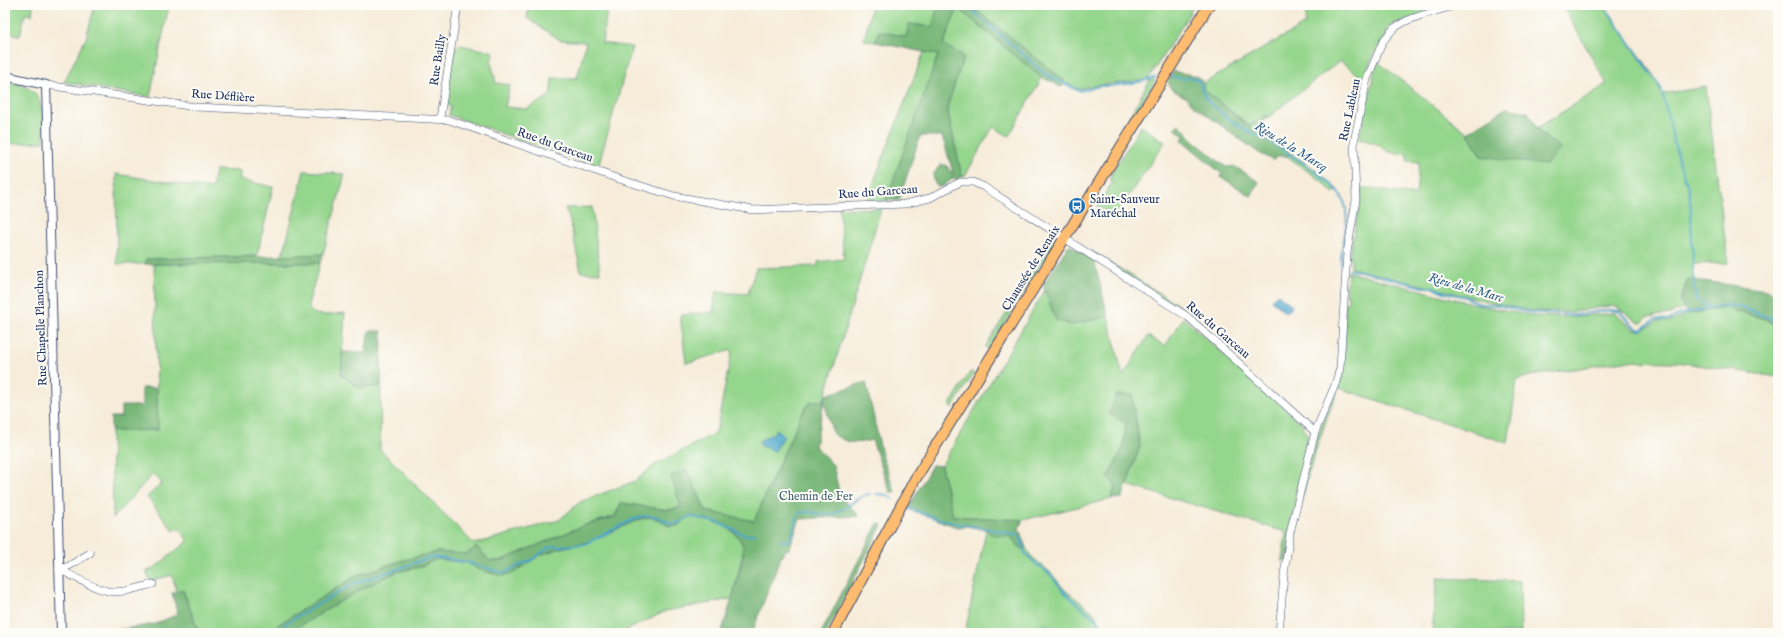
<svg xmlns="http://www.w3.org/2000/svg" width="1783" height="638" viewBox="0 0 1783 638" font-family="'IM FELL English',serif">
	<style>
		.green { fill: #95d68d; stroke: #588276 }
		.forest { fill: #78b778; stroke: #4a736b }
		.water { fill: #4ea7cb; stroke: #346b94 }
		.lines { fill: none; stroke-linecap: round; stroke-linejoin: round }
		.stream { stroke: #4ea7cb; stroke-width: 2 }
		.minor-casing { stroke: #3c4b70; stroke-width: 8 }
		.tertiary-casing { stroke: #3c4b70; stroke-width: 10 }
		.primary-casing { stroke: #3c4b70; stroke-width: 12 }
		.minor { stroke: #fff; stroke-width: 7 }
		.tertiary { stroke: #fff; stroke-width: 8 }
		.primary { stroke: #fdbc70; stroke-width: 10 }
		.labels { text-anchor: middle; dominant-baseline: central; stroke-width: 4; stroke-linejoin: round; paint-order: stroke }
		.street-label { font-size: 12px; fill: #1b2f5e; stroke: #fdfcf7 }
		.poi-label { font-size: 12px; fill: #1b2f5e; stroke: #fdfcf7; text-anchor: start }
		.park-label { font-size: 12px; fill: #40616c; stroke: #fdfcf7 }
		.water-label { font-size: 13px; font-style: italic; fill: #2f5f8a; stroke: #fdfcf7 }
	</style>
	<rect width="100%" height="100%" fill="#fdfcf7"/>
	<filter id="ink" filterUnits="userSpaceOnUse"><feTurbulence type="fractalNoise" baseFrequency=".025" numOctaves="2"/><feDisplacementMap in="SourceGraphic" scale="8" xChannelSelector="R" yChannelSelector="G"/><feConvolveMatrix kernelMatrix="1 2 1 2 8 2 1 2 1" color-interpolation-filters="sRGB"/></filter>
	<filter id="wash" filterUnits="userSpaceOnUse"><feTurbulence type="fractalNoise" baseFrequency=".012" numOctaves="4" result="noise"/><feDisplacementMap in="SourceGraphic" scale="16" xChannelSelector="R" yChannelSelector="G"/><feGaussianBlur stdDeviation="0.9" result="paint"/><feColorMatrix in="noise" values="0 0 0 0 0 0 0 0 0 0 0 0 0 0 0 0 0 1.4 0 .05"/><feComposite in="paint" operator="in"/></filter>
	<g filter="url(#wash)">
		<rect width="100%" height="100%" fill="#f6ecd9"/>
		<g class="green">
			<polygon points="5,5 33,5 32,15 25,14 20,36 5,31"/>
			<polygon points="95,5 169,5 150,97 64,82 86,38"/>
			<polygon points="529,5 608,5 602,43 632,47 598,167 449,115 451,106 443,105 455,48 460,45 494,52 491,62 496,83 510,85 505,107 527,109 550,96 552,78 577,78 586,42 560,40 527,18"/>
			<polygon points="872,5 938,5 932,27 910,24 907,37 879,31 875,42 864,40"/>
			<path d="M 970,5 L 1194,5 L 1184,23 L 1148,79 C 1124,84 1101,83 1078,89 L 1067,83 Z"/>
			<polygon points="1306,5 1438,5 1432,8 1448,5 1394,24 1387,29 1388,32 1372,58 1363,78 1340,61 1297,94 1269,117 1266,115 1250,126 1208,93 1203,86 1204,83 1305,24"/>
			<polygon points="1562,5 1603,5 1652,72 1662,94 1706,87 1728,263 1693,264 1693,280 1688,279 1680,301 1684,308 1670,314 1647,317 1642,323 1639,323 1617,307 1608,306 1572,312 1533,311 1512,307 1351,268 1351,257 1349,257 1360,204 1361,190 1359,187 1416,195 1419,162 1407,161 1408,155 1389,152 1375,143 1359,139 1376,65 1378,62 1468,133 1481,156 1559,148 1541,134 1537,128 1607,84"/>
			<polygon points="958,8 1042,78 1009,136 993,127 965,176 962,177 947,108 963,56 942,45"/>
			<polygon points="924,52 938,55 886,201 866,202"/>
			<polygon points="1151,78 1155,81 1131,119 1129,117"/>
			<path d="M 5,81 C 21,84 39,88 41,108 L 43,108 L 44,142 L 5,144 Z"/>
			<polygon points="1141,126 1165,142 1114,217 1097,206 1112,183 1110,181 1112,172"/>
			<polygon points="1291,153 1321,174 1338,190 1333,193 1324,183 1287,156"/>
			<polygon points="215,170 240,171 240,180 273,187 257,256 146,259 146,264 117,264 116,174 212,189"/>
			<polygon points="304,171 345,174 323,254 281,256 285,247"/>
			<polygon points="592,207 600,273 581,272 570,221 565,208"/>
			<path d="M 839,208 L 881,209 L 824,400 L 810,402 L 801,415 L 754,521 L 706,511 L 687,470 L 682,507 L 668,510 L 621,503 L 615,516 L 585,525 L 500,561 L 490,561 L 477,547 L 466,554 L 438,552 L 400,561 L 356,576 L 265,633 L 199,633 L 183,590 L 177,592 L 172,575 L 150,581 L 146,571 L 153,569 L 188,541 L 179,528 L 174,531 L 147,497 L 162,483 L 153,474 L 113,518 L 111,431 L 158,430 L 154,264 L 320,263 L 308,304 C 309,320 333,314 345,313 L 341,375 L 360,388 L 381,386 L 380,449 L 474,544 L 559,520 L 580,502 L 635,481 L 656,464 L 716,433 L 732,350 L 686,363 L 680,315 L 713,312 L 716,292 L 748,294 L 756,268 L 818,266 L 818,262 L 844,259 Z"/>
			<polygon points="1051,233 1055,236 1056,239 1021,297 1016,296 1052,239"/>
			<polygon points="1092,251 1191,313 1190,315 1091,253"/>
			<polygon points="1348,272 1483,306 1534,316 1571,317 1616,313 1632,328 1641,331 1657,321 1673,321 1687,314 1725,308 1766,319 1778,327 1778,377 1678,362 1624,361 1530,376 1517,380 1508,443 1339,388 1344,366 1342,366 1343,350 1345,350 1345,303 1348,303 1348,294 1346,294"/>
			<polygon points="1045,290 1056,320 1072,325 1108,316 1123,376 1148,336 1165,346 1183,318 1304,425 1302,427 1307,434 1308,446 1294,502 1296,503 1284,562 1282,561 1286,532 1127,485 1140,446 1132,395 1109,414 1127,422 1123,448 1108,477 1116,486 1111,499 1023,520 953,516 941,466"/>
			<polygon points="1013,303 1015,307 988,349 985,347"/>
			<polygon points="970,372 974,373 952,408 949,406"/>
			<path d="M 1335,391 L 1337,392 C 1315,447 1298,504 1289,563 L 1287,562 C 1296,504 1312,445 1335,391 Z"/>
			<polygon points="653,517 669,526 678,526 686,518 691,517 725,525 739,538 744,548 732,599 666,611 621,633 288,633 358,591 396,572 419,567 437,559 468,563 478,569 494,574 530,562 540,555 561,548 588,542 640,519"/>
			<polygon points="986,530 1011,537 1022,548 1026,548 1031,556 1051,573 1064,589 1093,612 1107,633 1061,633 1045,624 1044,633 965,633"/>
			<polygon points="1437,578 1520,581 1521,633 1432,633"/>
		</g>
		<g class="forest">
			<polygon points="938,5 970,5 1067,83 1060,87 1053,82 1042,78 958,8 943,45 964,56 947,108 962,177 956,180 955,177 943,186 939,187 935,184 933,175 940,165 946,165 954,175 942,136 920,136 899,200 886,201 938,55 875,42 879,31 906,37 909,24 932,27"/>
			<path d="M 1174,71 C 1186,76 1196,71 1204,84 L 1203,87 L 1208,93 L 1249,126 L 1266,115 L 1269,117 L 1261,125 L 1261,130 L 1291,153 L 1287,156 L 1279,156 L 1273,160 L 1259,153 L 1193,105 L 1187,98 L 1171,89 L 1168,82 Z"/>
			<polygon points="1506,108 1528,112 1541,134 1560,148 1546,165 1481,156 1468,133 1479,125"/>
			<polygon points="1179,124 1195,142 1226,167 1234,166 1259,182 1251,196 1221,177 1222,174 1182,140 1184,136 1174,128"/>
			<polygon points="1068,246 1071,246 1094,260 1108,316 1072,325 1056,320 1043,285"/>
			<polygon points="323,254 320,263 146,264 146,259 281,256"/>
			<polygon points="1688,279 1767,290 1778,296 1778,327 1766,319 1725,308 1687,314 1680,301"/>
			<polygon points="369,331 382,331 381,386 360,388 341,375 342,352 365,353"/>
			<path d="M 866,382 L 882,455 L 895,492 L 890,492 L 872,440 C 854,444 849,444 833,434 L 824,401 L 815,446 L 833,465 L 840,496 L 859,516 L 800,519 L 789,549 L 784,551 L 780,559 L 752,633 L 721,633 C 726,619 746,557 743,547 C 739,530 722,524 708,521 C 694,518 688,513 678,526 L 669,526 L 653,517 L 640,519 L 588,542 L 561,548 L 540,555 L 513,573 L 502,576 L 478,569 L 468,563 L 437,559 L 419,567 L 396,572 L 358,591 L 288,633 L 265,633 L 356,576 L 400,561 L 438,552 L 466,554 L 477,547 L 490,561 L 500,561 L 585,525 L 615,517 L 621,503 L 668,510 L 681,507 L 671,476 L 687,470 L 706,511 L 754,521 L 801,415 L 810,402 L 824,400 L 826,395 Z"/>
			<polygon points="142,388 157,388 158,430 111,431 111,417 121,417 121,406 142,406"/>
			<polygon points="1116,395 1132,395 1140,446 1122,498 1111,499 1116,486 1108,477 1123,448 1126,423 1109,414"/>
			<polygon points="932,465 941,466 953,516 1023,520 1019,528 1026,548 1021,549 1011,537 990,534 987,530 967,526 957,527 908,509"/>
			<polygon points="878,523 882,525 826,633 821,633"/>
			<polygon points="183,590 199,633 110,633 110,631 155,624 178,614 172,593"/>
		</g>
		<g class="water">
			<polygon points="1278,294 1292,305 1291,309 1285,312 1271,300"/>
			<polygon points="776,429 784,436 775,451 761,446 759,441 774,433"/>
		</g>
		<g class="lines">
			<g class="stream">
				<polyline points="966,5 1044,73 1079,91 1100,86 1111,86 1140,82 1156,77"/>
				<polyline points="1604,5 1661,88 1679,163 1687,184 1690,200 1694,285 1696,299 1710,308"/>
				<path d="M 1172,77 L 1186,79 L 1191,77 L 1199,81 C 1202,87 1203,94 1206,98 C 1212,107 1234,123 1244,129 C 1250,132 1257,134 1263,138 C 1284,150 1324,175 1339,193 C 1358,216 1334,255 1343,270"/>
				<polyline points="1349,270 1360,271 1423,287 1433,287 1444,292 1466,297 1480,304 1498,305 1527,312 1576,315 1607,310 1619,311 1632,325 1640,330 1643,329 1655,319 1669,320 1681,314 1725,305 1737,306 1778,321"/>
				<polyline points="876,494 887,495 893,499"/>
				<polyline points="908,508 935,518 955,523 1016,534 1020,537 1025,553 1036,564 1050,574 1066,594 1097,620 1107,633"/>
				<path d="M 781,541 L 789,541 C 796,533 792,521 799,513 C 811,509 822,517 834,513 C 848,510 855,496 870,494"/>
				<polyline points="275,633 288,622 353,584 429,558 434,557 466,562 504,573 533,559 549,547 585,544 634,519 643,516 655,516 672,524 681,522 688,517 692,517 716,522 745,535 756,534"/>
			</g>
		</g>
	</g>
	<g filter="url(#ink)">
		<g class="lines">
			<g class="minor-casing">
				<g id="minor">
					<polyline points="46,85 196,107 449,120 619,179 674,196 753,210 905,204 930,198 960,182 973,182 984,187 1188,317 1315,432 1290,533 1284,575 1279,633"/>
					<polyline points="440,118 458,5"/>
					<polyline points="1315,432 1335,385 1340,368 1347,253 1356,200 1354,142 1367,79 1383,41 1394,28 1406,21 1419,16 1457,5"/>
					<path d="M 59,569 C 73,576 89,586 104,590 C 119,595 138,588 153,584"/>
					<polyline points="59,569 69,566 90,553"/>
				</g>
			</g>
			<g class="tertiary-casing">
				<polyline id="tertiary" points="5,76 46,85 61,633"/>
			</g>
			<g class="primary-casing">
				<polyline id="primary" points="833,633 914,481 1209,5"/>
			</g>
			<use href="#minor" class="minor"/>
			<use href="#tertiary" class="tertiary"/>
			<use href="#primary" class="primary"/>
		</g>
	</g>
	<defs>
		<g id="bus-disc" transform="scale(0.9)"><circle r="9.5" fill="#1f6fb2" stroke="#fdfcf7"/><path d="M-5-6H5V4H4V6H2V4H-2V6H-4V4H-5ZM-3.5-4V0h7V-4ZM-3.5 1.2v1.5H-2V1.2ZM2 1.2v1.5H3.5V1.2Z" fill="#fff"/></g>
	</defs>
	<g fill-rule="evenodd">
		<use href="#bus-disc" x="1077" y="206"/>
	</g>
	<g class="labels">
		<g class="street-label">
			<text transform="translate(438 60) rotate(-81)">Rue Bailly</text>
			<text transform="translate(223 96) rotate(4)">Rue Déflière</text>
			<text transform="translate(1350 110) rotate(-78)">Rue Lableau</text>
			<text transform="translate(555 145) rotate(20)">Rue du Garceau</text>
			<text transform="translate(878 192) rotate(-4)">Rue du Garceau</text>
			<text transform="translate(1031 268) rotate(-58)">Chaussée de Renaix</text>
			<text transform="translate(41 328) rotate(-92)">Rue Chapelle Planchon</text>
			<text transform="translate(1218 330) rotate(41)">Rue du Garceau</text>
		</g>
		<g class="poi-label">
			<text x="1090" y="199">Saint-Sauveur<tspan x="1090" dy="14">Maréchal</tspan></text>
		</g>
		<g class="park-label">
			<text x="816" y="496">Chemin de Fer</text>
		</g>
		<g class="water-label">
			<text transform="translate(1291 147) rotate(32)">Rieu de la Marcq</text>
			<text transform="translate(1466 288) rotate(16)">Rieu de la Marc</text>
		</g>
	</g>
	<rect width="1783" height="638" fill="none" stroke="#fdfcf7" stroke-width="20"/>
</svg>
